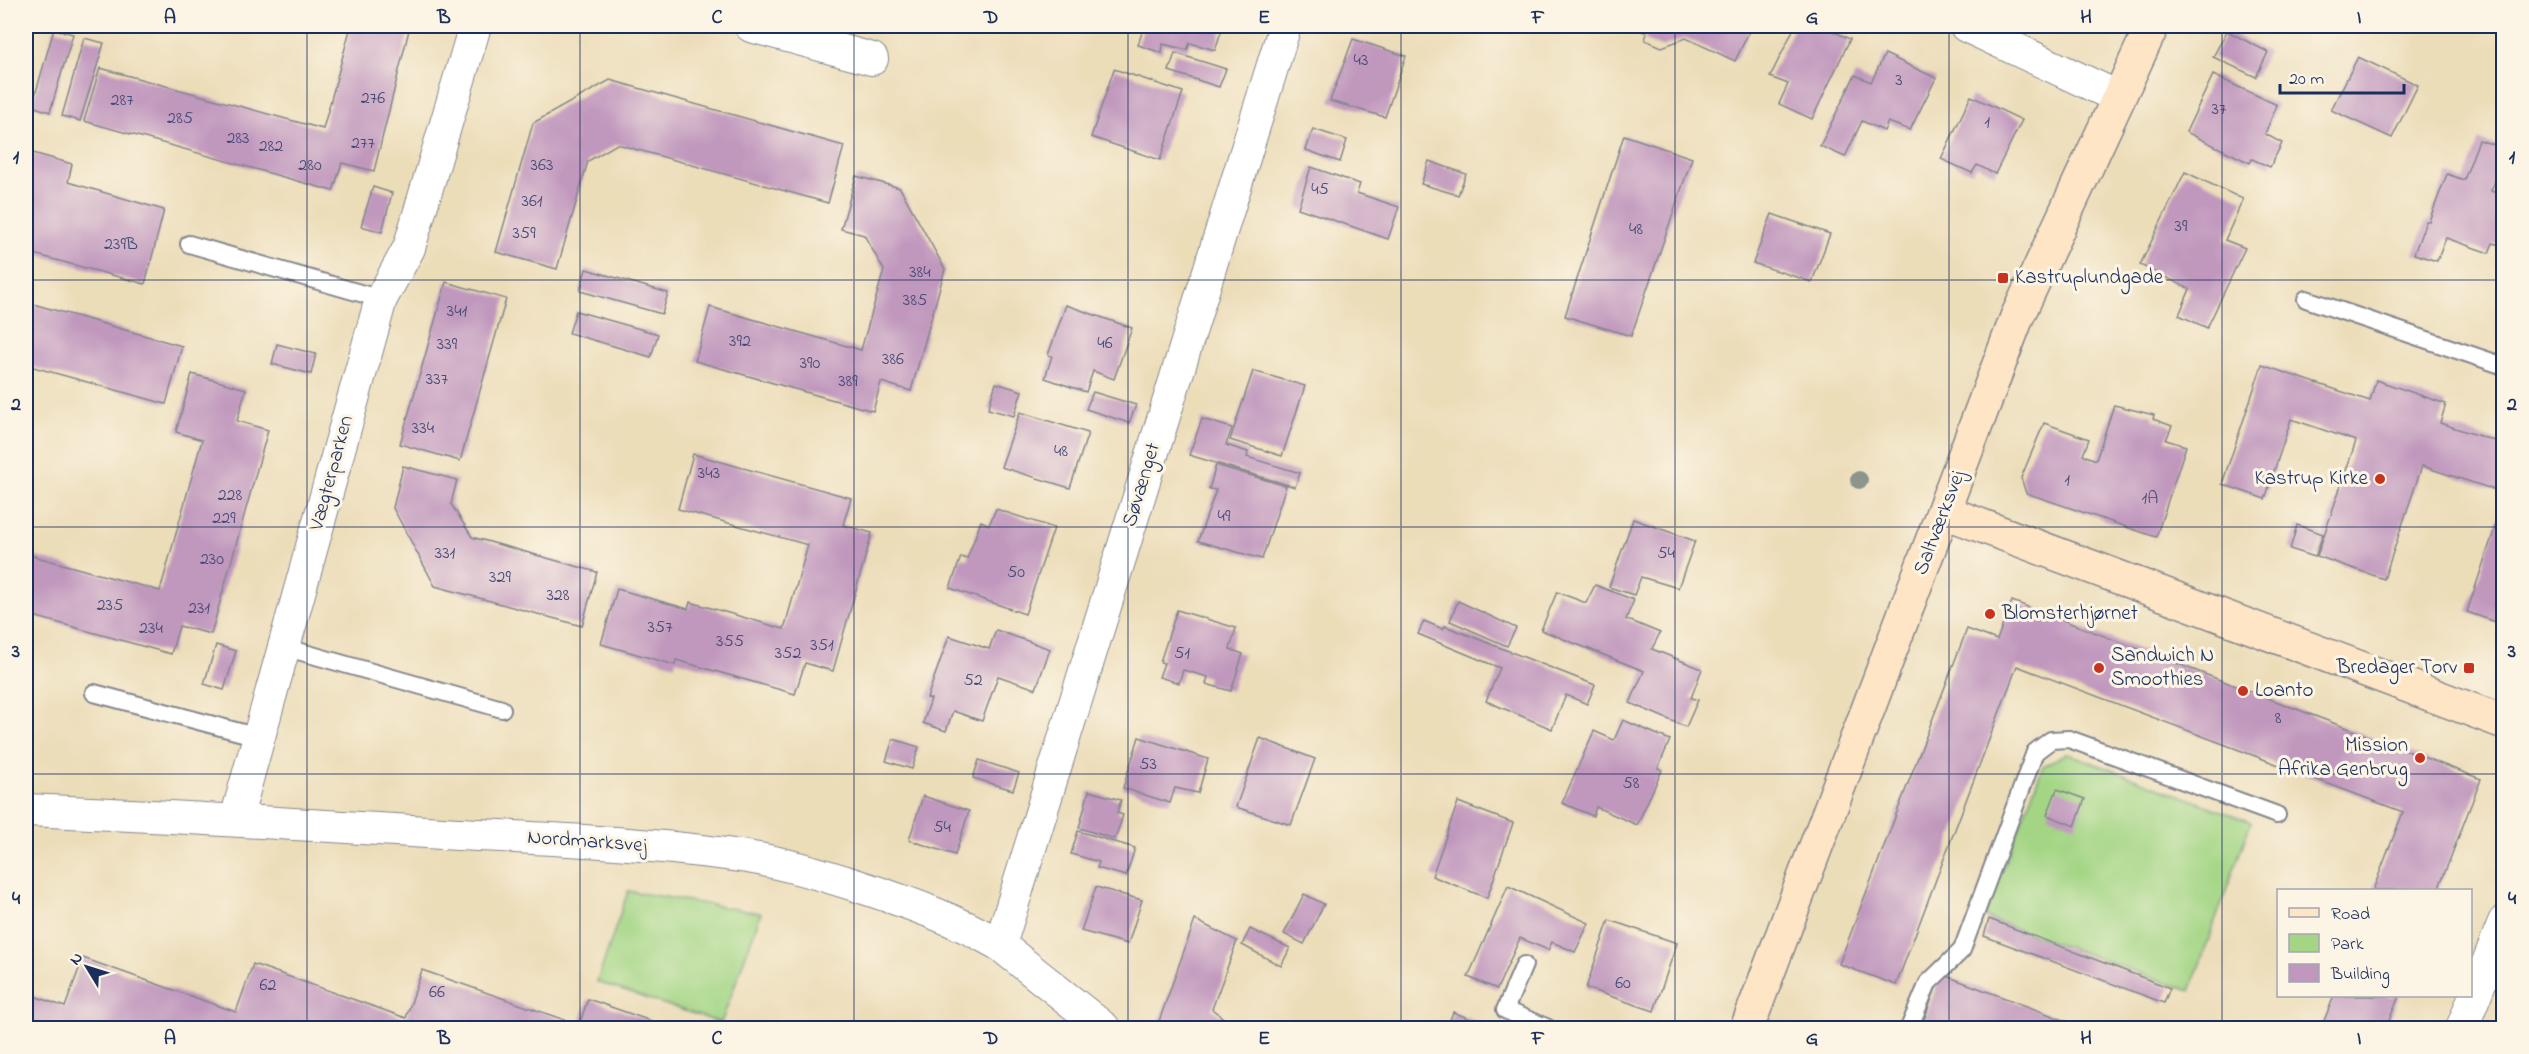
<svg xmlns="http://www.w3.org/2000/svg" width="2529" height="1054" viewBox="0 0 2529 1054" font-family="'Indie Flower',sans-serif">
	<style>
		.green { fill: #a3d584; stroke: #5f8271; stroke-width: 1.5 }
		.building { fill: #c097bd }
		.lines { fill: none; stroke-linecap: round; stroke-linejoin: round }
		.lane-casing { stroke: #84868c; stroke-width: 20 }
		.street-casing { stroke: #84868c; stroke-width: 34 }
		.secondary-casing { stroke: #84868c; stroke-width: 36 }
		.lane { stroke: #fff; stroke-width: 16 }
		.street { stroke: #fff; stroke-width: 32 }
		.secondary { stroke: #fde5c5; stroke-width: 33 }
		.tree { fill: #8c948c }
		.grid { fill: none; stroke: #1b2f5e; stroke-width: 1.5; stroke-opacity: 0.55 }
		.poi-dot { fill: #c8321e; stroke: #fcf5e5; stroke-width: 2 }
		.labels { text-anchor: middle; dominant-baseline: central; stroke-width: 6; stroke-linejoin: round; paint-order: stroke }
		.number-label { font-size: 18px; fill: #444976 }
		.poi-label { font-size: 21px; fill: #1b2f5e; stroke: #fcf5e5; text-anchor: start }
		.street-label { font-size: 21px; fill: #1b2f5e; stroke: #fcf5e5 }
		.neatline { fill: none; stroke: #1b2f5e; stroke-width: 2 }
		.grid-label { font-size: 20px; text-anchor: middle; font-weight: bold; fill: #1b2f5e }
	</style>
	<rect width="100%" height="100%" fill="#fcf5e5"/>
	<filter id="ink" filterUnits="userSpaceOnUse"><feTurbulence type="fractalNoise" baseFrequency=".0167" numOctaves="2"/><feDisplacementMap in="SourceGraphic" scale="12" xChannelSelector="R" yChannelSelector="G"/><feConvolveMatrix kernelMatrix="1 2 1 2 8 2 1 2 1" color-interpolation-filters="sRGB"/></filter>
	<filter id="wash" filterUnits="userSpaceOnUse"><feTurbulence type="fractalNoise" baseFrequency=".008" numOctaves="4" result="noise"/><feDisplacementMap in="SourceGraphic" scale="24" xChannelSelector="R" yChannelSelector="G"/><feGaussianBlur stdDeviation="1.35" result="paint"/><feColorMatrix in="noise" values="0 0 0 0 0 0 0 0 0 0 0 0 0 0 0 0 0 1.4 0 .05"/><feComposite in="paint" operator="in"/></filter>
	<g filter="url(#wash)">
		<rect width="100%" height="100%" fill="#ecddb9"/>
		<g class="green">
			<polygon points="2067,753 2251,822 2190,991 1984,917 2043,766"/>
			<polygon points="628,891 761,913 721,1023 597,982"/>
		</g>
		<g id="blocks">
			<g class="building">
				<polygon points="351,26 410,26 374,171 342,163 333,191 84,121 100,68 323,129"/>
				<polygon points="1144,26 1223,26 1215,50 1190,43 1187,50 1163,44 1162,53 1138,45"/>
				<polygon points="1629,26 1752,26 1735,61 1686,38 1662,47 1645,40 1647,33"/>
				<polygon points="1795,26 1822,26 1850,39 1812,119 1779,104 1788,84 1770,77"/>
				<polygon points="54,29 73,34 50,112 32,106"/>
				<polygon points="2227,31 2268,52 2256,77 2213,57"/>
				<polygon points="84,38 104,43 80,121 62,116"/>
				<polygon points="1353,39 1406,56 1385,117 1330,101"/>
				<polygon points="1175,53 1226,69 1219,87 1169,71"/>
				<polygon points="1885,54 1936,78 1910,130 1888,122 1884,131 1862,121 1845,157 1820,146 1855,75 1871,82"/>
				<polygon points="2358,57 2418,85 2392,138 2331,110"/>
				<polygon points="1114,69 1183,92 1160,160 1091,137"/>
				<polygon points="2213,75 2277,105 2265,134 2282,143 2270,167 2252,159 2250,163 2186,132"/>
				<polygon points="610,80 844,146 828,203 617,144 588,161 557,269 496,252 533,123"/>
				<polygon points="1971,96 2022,120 1995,174 1977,165 1972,173 1941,159"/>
				<polygon points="1313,129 1347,140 1340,162 1306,150"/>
				<polygon points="1624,135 1692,158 1631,336 1565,316"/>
				<polygon points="2479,140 2504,148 2504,156 2491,191 2504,196 2504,246 2493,243 2489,253 2446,238 2437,261 2414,254 2426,221 2429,221 2447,174 2464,180"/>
				<polygon points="26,151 72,164 68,182 164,210 145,284 26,252"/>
				<polygon points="1429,161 1466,174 1458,195 1421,184"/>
				<polygon points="1311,167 1360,184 1357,193 1399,207 1388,239 1298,208"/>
				<polygon points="2185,172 2243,199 2225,240 2245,248 2207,328 2179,315 2190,289 2140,265"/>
				<polygon points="856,176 900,188 945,269 911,391 881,382 873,411 695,361 710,307 861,350 884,270 864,235 841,229"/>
				<polygon points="373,187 392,193 382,232 361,226"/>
				<polygon points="1772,214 1830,234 1812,282 1753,263"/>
				<polygon points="586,269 668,293 662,314 580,291"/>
				<polygon points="446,282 506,299 460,461 400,444"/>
				<polygon points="26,302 182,346 166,404 26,365"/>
				<polygon points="1066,305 1132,328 1114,379 1093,371 1086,392 1045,378 1052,356 1048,355"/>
				<polygon points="576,311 658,334 651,357 569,333"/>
				<polygon points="277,344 316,354 311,374 272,364"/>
				<polygon points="2262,365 2370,401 2376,380 2446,404 2440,423 2504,444 2504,493 2422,466 2384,579 2317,556 2356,441 2291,419 2265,499 2222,484"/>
				<polygon points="1253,371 1305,386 1282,456 1230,440"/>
				<polygon points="192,374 246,389 237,421 268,430 211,634 179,626 171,654 26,614 26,554 160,591 202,440 176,432"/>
				<polygon points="996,383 1022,391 1014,416 988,409"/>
				<polygon points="1093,392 1136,405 1129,423 1086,409"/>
				<polygon points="2114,405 2154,415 2153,419 2172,426 2166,440 2186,446 2156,537 2026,493 2021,478 2044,423 2089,439 2083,455 2096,460"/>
				<polygon points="1020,412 1088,433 1070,488 1001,467"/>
				<polygon points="1202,419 1232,428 1226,445 1248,452 1247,457 1300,473 1295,487 1189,455"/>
				<polygon points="693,454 851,498 843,525 872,533 833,671 805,663 795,694 676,660 675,665 601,644 617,589 688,609 690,602 784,629 808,545 678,509"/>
				<polygon points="1216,465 1286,486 1262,559 1198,541 1216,490 1209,489"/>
				<polygon points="403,466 457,480 451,504 472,537 597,572 582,626 435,586 393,508"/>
				<polygon points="2503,504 2504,504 2504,625 2467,612"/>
				<polygon points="996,509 1054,528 1025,614 950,588 961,557 967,559 981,521 989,525"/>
				<polygon points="1633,519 1695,541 1678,588 1641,577 1634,595 1609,587"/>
				<polygon points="2297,525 2323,534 2315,557 2290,549"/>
				<polygon points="1595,585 1634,600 1626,619 1660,633 1652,649 1702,669 1691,698 1698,700 1686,727 1630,703 1644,671 1541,630 1557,592 1586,603"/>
				<polygon points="1458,601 1516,628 1507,646 1450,621"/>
				<polygon points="2012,601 2481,779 2438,890 2373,890 2403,812 2017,666 1896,985 1839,964 1967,629 1997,640"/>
				<polygon points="1177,610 1236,628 1230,649 1243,654 1231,691 1206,684 1208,677 1183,670 1179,683 1159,677 1164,663 1160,662"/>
				<polygon points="1424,621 1443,629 1445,626 1595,685 1587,704 1566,695 1552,729 1486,701 1500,668 1418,634"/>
				<polygon points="996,630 1050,649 1036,689 998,676 982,721 953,711 946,731 923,723 931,699 927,698 949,636 989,649"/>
				<polygon points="216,645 236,651 224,690 204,684"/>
				<polygon points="1623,720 1670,740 1658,768 1662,770 1637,825 1596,807 1593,816 1562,803 1594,731 1614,740"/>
				<polygon points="1139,737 1208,759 1198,793 1175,788 1170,803 1123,788"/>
				<polygon points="1260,738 1315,759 1291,825 1236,807"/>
				<polygon points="893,739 919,747 912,769 886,761"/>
				<polygon points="979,760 1019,773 1013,790 973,778"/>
				<polygon points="2057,789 2085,799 2075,826 2047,815"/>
				<polygon points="1089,791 1121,800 1117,813 1123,815 1115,839 1079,828"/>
				<polygon points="923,796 969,811 955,855 909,840"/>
				<polygon points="1458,802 1513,823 1487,898 1432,876"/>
				<polygon points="1078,831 1135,848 1126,876 1097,868 1099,862 1071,854"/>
				<polygon points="1508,886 1589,923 1575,952 1552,942 1548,950 1520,938 1497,989 1468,977"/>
				<polygon points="1096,887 1142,900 1128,944 1081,931"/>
				<polygon points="1304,894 1324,904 1304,944 1284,934"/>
				<polygon points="1989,919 2170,988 2164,1003 1984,936"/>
				<polygon points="1195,920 1237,941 1212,1009 1236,1028 1162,1028 1158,1024"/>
				<polygon points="1609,920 1677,943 1654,1011 1586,988"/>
				<polygon points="1250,929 1290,948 1281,966 1242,945"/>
				<polygon points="83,958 236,1012 253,964 406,1018 422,970 579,1025 588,999 671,1028 26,1028 26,993 65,1007"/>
				<polygon points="1941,974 2085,1028 1921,1028"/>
				<polygon points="2334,996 2399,996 2386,1028 2321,1028"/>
				<polygon points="1453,1012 1492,1028 1447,1028"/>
			</g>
		</g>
	</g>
	<g filter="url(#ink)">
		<use href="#blocks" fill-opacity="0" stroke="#84868c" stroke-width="1.5"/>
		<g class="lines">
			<g class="lane-casing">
				<g id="lane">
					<polyline points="189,244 381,299"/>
					<polyline points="2306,299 2504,366"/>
					<polyline points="284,647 502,709"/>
					<polyline points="94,693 258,737"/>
					<polyline points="1524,965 1505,1010 1548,1028"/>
					<polyline points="1909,1028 1928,983 1962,950 2035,752 2051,740 2069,739 2277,815"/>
				</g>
			</g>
			<g class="street-casing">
				<g id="street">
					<polyline points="751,26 872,59"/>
					<polyline points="1966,26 2118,97"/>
					<path d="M 26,810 C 170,816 314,825 459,834 C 555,839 651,843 747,857 C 785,863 821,874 858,886 C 907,902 955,919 1000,945 L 1104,1028"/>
					<polyline points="236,819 381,299 409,248 475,26"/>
					<polyline points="1000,945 1285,26"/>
					<polyline points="2462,1028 2504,922"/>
				</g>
			</g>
			<g class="secondary-casing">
				<g id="secondary">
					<polyline points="1945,512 2504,722"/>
					<polyline points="1747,1028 2017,317 2152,26"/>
				</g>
			</g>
			<use href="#lane" class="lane"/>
			<use href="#street" class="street"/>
			<use href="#secondary" class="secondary"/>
		</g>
		<circle class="tree" cx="1859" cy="480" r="9"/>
	</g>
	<path class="grid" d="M 307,26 L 307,1028M 580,26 L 580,1028M 854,26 L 854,1028M 1128,26 L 1128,1028M 1401,26 L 1401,1028M 1675,26 L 1675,1028M 1949,26 L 1949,1028M 2222,26 L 2222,1028M 26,280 L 2504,280M 26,527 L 2504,527M 26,774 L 2504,774"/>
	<g class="poi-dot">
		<rect x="1997" y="272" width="12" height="12" rx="3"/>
		<circle cx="2380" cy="479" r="6"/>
		<circle cx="1990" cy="614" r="6"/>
		<circle cx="2099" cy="668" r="6"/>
		<rect x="2463" y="662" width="12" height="12" rx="3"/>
		<circle cx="2243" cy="691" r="6"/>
		<circle cx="2420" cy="758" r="6"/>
	</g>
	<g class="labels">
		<g class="number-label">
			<text x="1361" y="61">43</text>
			<text x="1899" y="81">3</text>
			<text x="373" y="99">276</text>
			<text x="122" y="101">287</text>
			<text x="2219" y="110">37</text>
			<text x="180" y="119">285</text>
			<text x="1987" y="123">1</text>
			<text x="238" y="139">283</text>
			<text x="363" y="144">277</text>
			<text x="271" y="147">282</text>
			<text x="310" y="166">280</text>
			<text x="542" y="166">363</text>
			<text x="1320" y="190">45</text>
			<text x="532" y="202">361</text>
			<text x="2181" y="227">39</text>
			<text x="1636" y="230">48</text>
			<text x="524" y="234">359</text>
			<text x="121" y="245">239B</text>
			<text x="920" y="273">384</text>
			<text x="915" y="301">385</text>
			<text x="457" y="312">341</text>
			<text x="740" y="342">392</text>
			<text x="1105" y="344">46</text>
			<text x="447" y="345">339</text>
			<text x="893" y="360">386</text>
			<text x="810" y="364">390</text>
			<text x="437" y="380">337</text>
			<text x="848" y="382">389</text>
			<text x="423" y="429">334</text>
			<text x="1061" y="452">48</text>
			<text x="709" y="474">343</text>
			<text x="2067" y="481">1</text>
			<text x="230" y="496">228</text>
			<text x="2150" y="499">1A</text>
			<text x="1224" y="517">49</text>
			<text x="224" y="519">229</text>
			<text x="445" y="554">331</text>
			<text x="1666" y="554">54</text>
			<text x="212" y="560">230</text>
			<text x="1016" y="573">50</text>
			<text x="500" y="578">329</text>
			<text x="558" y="596">328</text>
			<text x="110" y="606">235</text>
			<text x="199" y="609">231</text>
			<text x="660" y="628">357</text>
			<text x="151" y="629">234</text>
			<text x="730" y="642">355</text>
			<text x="822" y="646">351</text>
			<text x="788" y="654">352</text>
			<text x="1182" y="654">51</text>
			<text x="973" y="681">52</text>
			<text x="2278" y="719">8</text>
			<text x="1148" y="765">53</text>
			<text x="1631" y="784">58</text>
			<text x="942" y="828">54</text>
			<text x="1623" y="984">60</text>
			<text x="268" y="986">62</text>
			<text x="437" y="993">66</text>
		</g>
		<g class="poi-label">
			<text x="2015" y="278">Kastruplundgade</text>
			<text x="2368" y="479" text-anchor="end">Kastrup Kirke</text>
			<text x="2002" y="614">Blomsterhjørnet</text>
			<text x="2111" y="656">Sandwich N<tspan x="2111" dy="24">Smoothies</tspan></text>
			<text x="2457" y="668" text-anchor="end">Bredager Torv</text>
			<text x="2255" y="691">Loanto</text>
			<text x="2408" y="746" text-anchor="end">Mission<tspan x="2408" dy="24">Afrika Genbrug</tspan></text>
		</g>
		<g class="street-label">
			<text transform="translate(332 473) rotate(-75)">Vægterparken</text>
			<text transform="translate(1142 485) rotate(-73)">Søvænget</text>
			<text transform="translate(1940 523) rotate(-69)">Saltværksvej</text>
			<text transform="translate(587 842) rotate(4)">Nordmarksvej</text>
		</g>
	</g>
	<rect width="2529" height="1054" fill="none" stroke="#fcf5e5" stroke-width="66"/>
	<rect x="2277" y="889" width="195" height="108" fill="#fcf5e5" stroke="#a2a6af" stroke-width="1.5"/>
	<rect x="2289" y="908" width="30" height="9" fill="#fde5c5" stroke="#a2a6af" stroke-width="1.5"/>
	<text x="2331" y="919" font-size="18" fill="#1b2f5e">Road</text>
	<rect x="2289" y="934" width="30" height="18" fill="#a3d584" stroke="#a2a6af" stroke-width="1.5"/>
	<text x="2331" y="949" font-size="18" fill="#1b2f5e">Park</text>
	<rect x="2289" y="964" width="30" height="18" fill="#c097bd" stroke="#a2a6af" stroke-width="1.5"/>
	<text x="2331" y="979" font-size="18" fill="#1b2f5e">Building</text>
	<g transform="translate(87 967) rotate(308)" stroke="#fcf5e5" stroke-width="4.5" paint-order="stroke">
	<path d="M0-4.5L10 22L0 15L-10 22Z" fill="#1b2f5e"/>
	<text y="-9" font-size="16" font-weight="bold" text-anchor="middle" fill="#1b2f5e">N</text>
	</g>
	<path d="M2280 84v9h124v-9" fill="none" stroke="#1b2f5e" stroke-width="3"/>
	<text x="2289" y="84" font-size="18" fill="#1b2f5e" stroke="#fcf5e5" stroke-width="4.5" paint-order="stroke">20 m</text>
	<rect x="33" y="33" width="2463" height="988" class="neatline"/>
	<g class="grid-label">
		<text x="170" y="23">A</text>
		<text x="444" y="23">B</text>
		<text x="717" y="23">C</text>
		<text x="991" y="23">D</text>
		<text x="1264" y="23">E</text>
		<text x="1538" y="23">F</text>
		<text x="1812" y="23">G</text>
		<text x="2086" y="23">H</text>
		<text x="2359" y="23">I</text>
		<text x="16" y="163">1</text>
		<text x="2512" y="163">1</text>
		<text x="16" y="410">2</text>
		<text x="2512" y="410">2</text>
		<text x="16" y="657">3</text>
		<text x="2512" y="657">3</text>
		<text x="16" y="904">4</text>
		<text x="2512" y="904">4</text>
		<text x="170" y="1044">A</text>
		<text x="444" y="1044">B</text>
		<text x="717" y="1044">C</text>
		<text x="991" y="1044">D</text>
		<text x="1264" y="1044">E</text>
		<text x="1538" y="1044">F</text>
		<text x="1812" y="1044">G</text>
		<text x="2086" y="1044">H</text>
		<text x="2359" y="1044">I</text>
	</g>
</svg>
